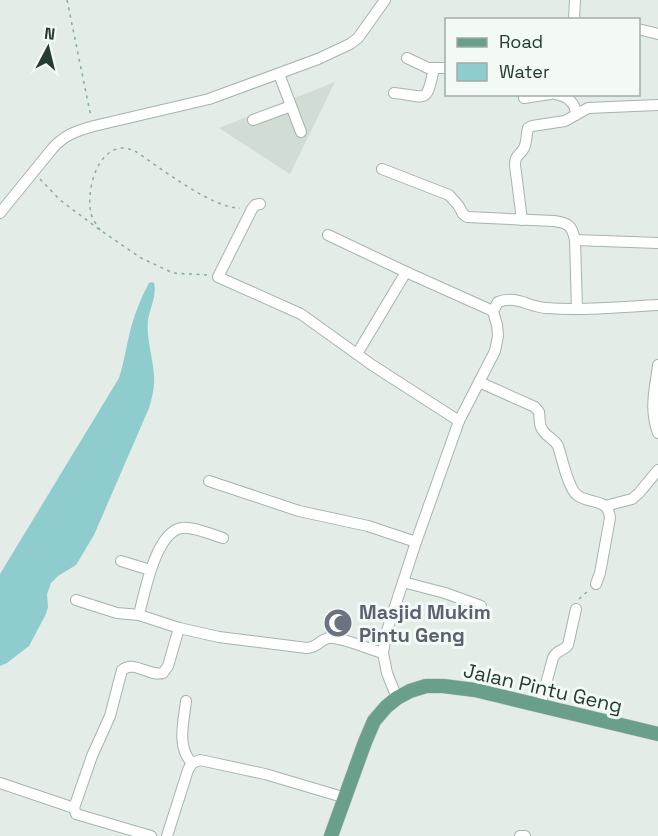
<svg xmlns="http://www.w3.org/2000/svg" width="658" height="836" viewBox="0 0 658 836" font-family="'Space Grotesk',sans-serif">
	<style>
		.built { fill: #d1dcd5 }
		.water { fill: #8fcccd }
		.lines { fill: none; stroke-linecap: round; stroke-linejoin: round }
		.minor-casing { stroke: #a6b4ad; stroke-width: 12 }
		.major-casing { stroke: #c2c8c6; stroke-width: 15 }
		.path { stroke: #85ad9b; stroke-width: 1.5; stroke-dasharray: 3 4.5; stroke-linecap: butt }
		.minor { stroke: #fff; stroke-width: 10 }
		.major { stroke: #6a9f8a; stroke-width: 14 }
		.labels { text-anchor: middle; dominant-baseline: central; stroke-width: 6; stroke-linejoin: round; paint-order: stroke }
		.worship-label { font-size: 20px; font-weight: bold; fill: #5b616d; stroke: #f3f9f5; text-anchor: start }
		.street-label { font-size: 20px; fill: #243c32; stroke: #f3f9f5 }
	</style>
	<rect width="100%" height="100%" fill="#e3ece7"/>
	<polygon class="built" points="335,82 290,174 219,128"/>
	<path class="water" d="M 152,282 L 154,283 C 157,295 150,308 148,320 C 146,339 153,357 154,376 C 155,387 152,398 149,408 L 94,535 L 76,565 L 58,576 L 51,583 L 47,594 L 48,607 L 46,614 L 29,646 L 7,663 L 0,666 L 0,574 L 119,378 C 124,363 126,347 130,332 C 134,315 141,298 149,283 Z"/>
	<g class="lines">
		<g class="minor-casing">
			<g id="minor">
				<polyline points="574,20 575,0"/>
				<polyline points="638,29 658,34"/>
				<polyline points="407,58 428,68 446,68"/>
				<polyline points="279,74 301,132"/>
				<path d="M 394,93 C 427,96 426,106 434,68"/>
				<path d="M 555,94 C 567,96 576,103 576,115"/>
				<polyline points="524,98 550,94"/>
				<polyline points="253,120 291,106"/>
				<path d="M 382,169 L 449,195 L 458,205 L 463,214 L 467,217 L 554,221 C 569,223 572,226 575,240 L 577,309"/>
				<polyline points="260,204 255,205 252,209 218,277 301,314 372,365 459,421"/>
				<path d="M 0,213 L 52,149 C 64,135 76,131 94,126 L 209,99 L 318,59 L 350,44 L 358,38 L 385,0"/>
				<path d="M 522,220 L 515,165 C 515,154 520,156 524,148 C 527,142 526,135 528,128 L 532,126 L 565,121 L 588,108 L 658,105"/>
				<polyline points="328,235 406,272 493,311"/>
				<polyline points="575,240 658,243"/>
				<polyline points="357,354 406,272"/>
				<path d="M 658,365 C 655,390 649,408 658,433"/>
				<path d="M 479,382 L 535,407 L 539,412 C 540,417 539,423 541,427 C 544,436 554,438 558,446 C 562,458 568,488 577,495 C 590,505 608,497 610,518 L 600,573 L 596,584"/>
				<polyline points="209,481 299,511 368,526 416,542"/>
				<polyline points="605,506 632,499 639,493 658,470"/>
				<polyline points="121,561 150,570"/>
				<polyline points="403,582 445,593 481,606"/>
				<path d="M 76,600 L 117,613 L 139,615 L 179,628 L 219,637 L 307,648 C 319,647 318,641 328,638 C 338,636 372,650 383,653"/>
				<path d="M 139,615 C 144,594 156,531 182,528 C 191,526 213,535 223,538"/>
				<path d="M 397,698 L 387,673 L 383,653 L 386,634 L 416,542 L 459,421 L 495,351 L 498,336 L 497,325 L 493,311 L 498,302 C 517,295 528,307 547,308 C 583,311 621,307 658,305"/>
				<path d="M 186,701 C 184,721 176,747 192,763"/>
				<path d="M 540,706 L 553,658 C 556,650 564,651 568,645 L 576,609"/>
				<polyline points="0,783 74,808"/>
				<path d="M 151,836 L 76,814 L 74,808 L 92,756 L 110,716 L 122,670 C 135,660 149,677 163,673 L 168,666 L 179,628"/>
				<polyline points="167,836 188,770 192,763 200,760 265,774 346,798"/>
				<polyline points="520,836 525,836"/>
			</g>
		</g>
		<g class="major-casing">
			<polyline id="major" points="331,836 365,742 374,721 386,707 397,698 410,691 426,686 443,686 475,690 658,734"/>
		</g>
		<g class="path">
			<polyline points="67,0 91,117"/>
			<polyline points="40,179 60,200 100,230 141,258 173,273 208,275"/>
			<path d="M 100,230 C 97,225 92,219 91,213 C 86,192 96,150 122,148 C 126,147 131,150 135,151 C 159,167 213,209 240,208"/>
			<polyline points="579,599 589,590"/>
		</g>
		<use href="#minor" class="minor"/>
		<use href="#major" class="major"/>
	</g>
	<defs>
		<g id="mosque-disc" transform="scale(1.5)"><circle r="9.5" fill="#6b7280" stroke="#f3f9f5"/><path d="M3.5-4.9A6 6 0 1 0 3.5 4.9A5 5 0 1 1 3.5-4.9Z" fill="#fff"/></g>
	</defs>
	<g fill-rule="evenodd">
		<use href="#mosque-disc" x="338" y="623"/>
	</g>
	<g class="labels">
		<g class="worship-label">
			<text x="359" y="612">Masjid Mukim<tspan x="359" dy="23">Pintu Geng</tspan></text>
		</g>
		<g class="street-label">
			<text transform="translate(543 688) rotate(13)">Jalan Pintu Geng</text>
		</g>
	</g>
	<rect x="445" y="18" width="195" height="78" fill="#f3f9f5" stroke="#a0ada7" stroke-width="1.5"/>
	<rect x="457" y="38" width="30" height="9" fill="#6a9f8a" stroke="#a0ada7" stroke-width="1.5"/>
	<text x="499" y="48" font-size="18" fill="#243c32">Road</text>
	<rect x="457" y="63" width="30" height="18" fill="#8fcccd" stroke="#a0ada7" stroke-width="1.5"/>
	<text x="499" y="78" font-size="18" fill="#243c32">Water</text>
	<g transform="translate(48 48) rotate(7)" stroke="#f3f9f5" stroke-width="4.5" paint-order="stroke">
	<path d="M0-4.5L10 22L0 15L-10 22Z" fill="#243c32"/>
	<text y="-9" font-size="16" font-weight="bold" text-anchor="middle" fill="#243c32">N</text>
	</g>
</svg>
